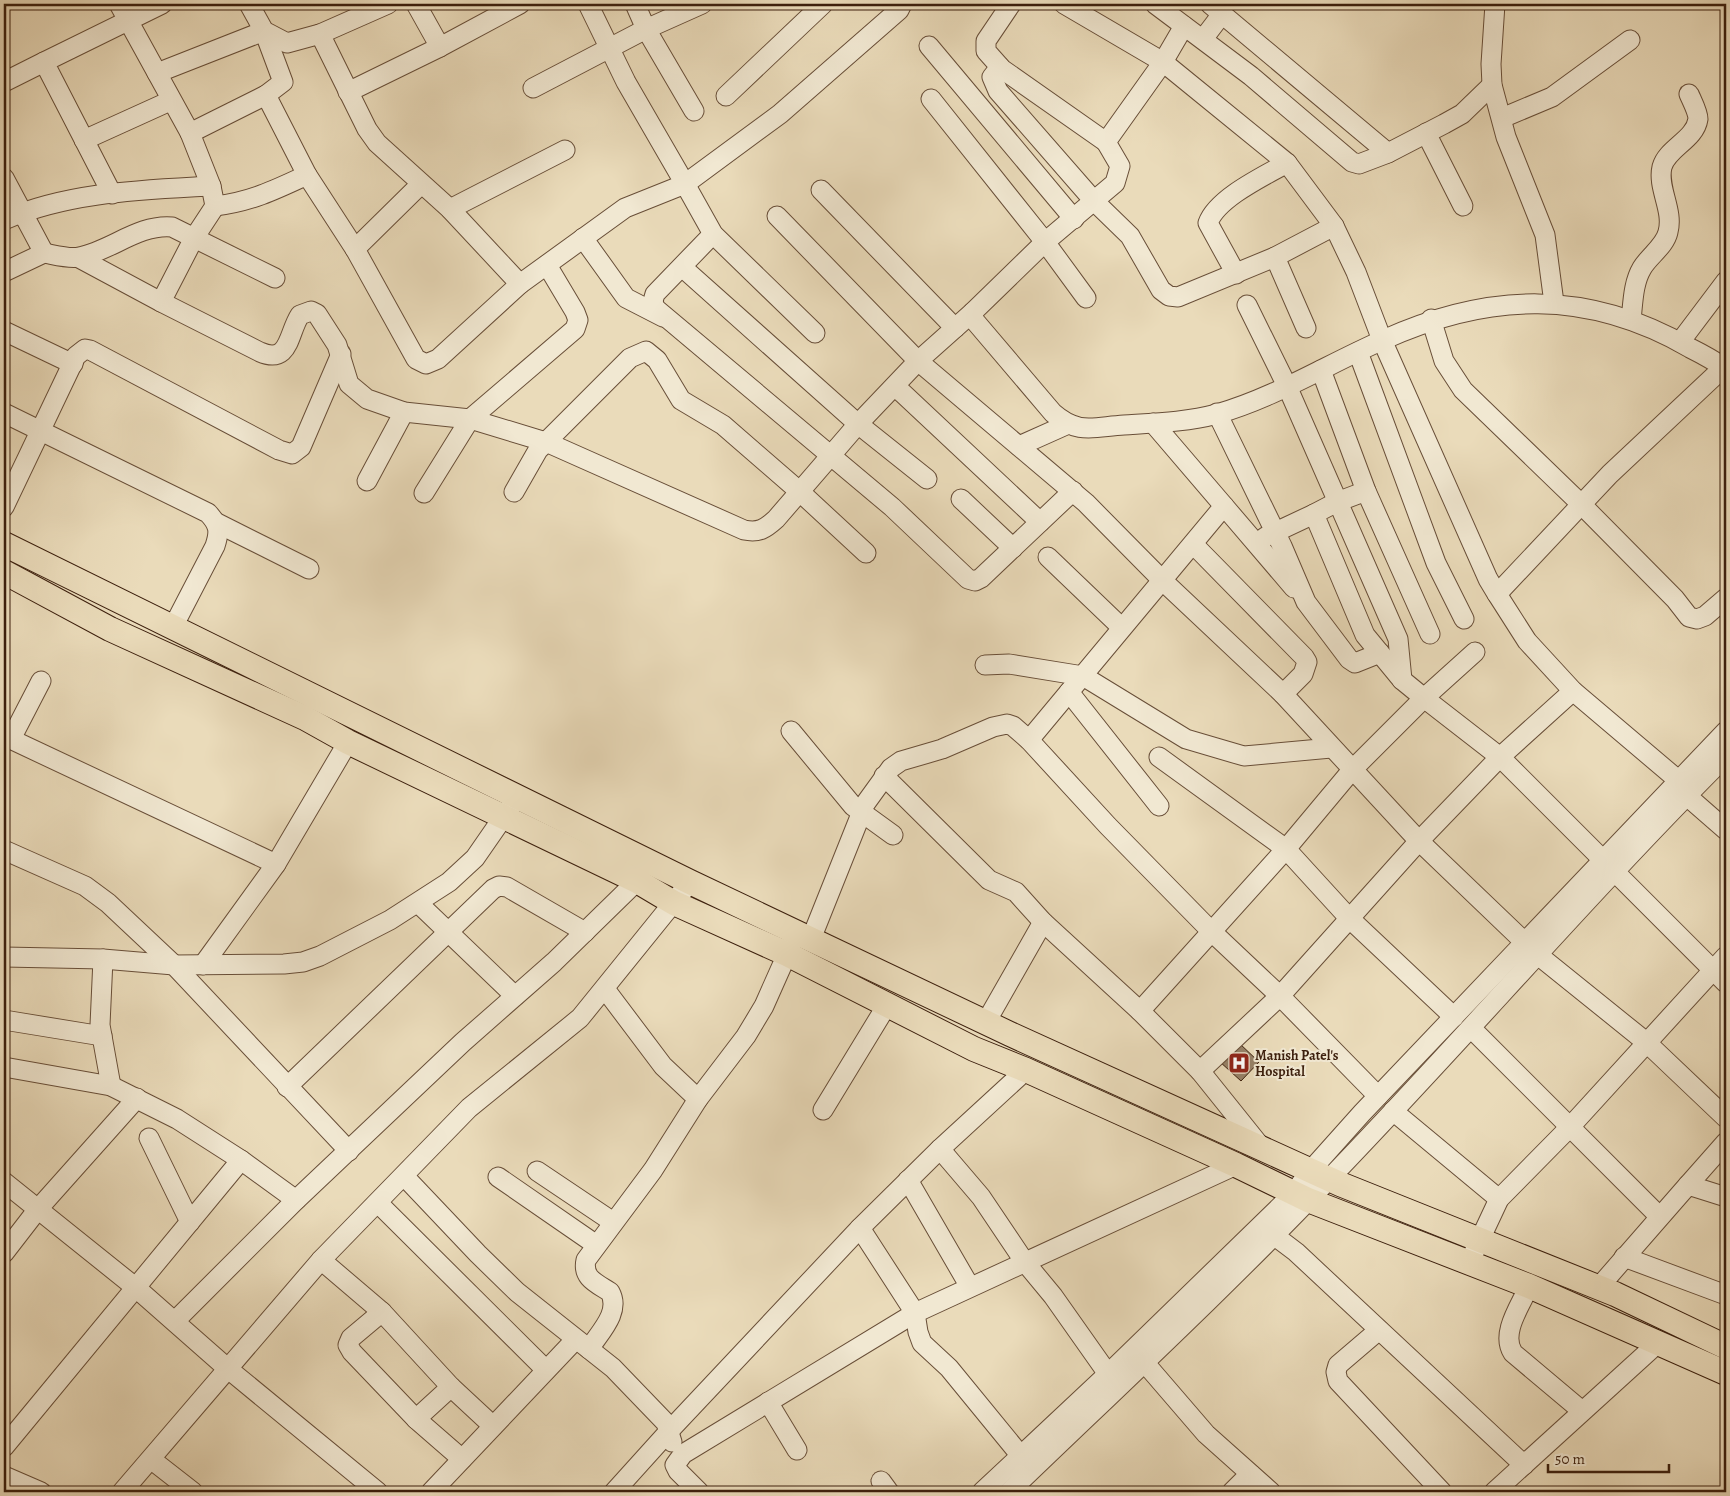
<svg xmlns="http://www.w3.org/2000/svg" width="1730" height="1496" viewBox="0 0 1730 1496" font-family="Alegreya,serif">
	<style>
		.building { fill: #968167; stroke: #3c1f0d }
		.lines { fill: none; stroke-linecap: round; stroke-linejoin: round }
		.minor-casing { stroke: #684e38; stroke-width: 21 }
		.major-casing { stroke: #3c1f0d; stroke-width: 26 }
		.minor { stroke: #f1e8d2; stroke-width: 19 }
		.major { stroke: #eadbba; stroke-width: 24 }
		.labels { text-anchor: middle; dominant-baseline: central; stroke-width: 4; stroke-linejoin: round; paint-order: stroke }
		.poi-label { font-size: 14px; font-weight: bold; fill: #3c1f0d; stroke: #f1e8d2; text-anchor: start }
	</style>
	<rect width="100%" height="100%" fill="#eadbba"/>
	<filter id="stains"><feTurbulence type="fractalNoise" baseFrequency=".004" numOctaves="4"/><feColorMatrix values="0 0 0 0 .2 0 0 0 0 .09 0 0 0 0 .02 0 0 0 .5 -.17"/></filter>
	<radialGradient id="worn" r=".72"><stop offset=".6" stop-color="#630" stop-opacity="0"/><stop offset="1" stop-color="#630" stop-opacity=".3"/></radialGradient>
	<polygon class="building" points="1238,1042 1259,1062 1241,1081 1219,1061"/>
	<g class="lines">
		<g class="minor-casing">
			<g id="minor">
				<path d="M 119,4 L 190,133 L 211,186 L 215,206 L 194,238 L 161,302 L 260,352 C 290,365 288,333 300,315 L 311,311 L 317,314 L 337,345 L 349,384 L 367,399 L 404,412 L 470,419 L 546,442 L 744,530 C 759,533 765,529 776,519 L 858,424 L 918,361 L 777,216"/>
				<polyline points="249,4 264,31 287,43 320,34 388,4"/>
				<polyline points="416,4 440,47"/>
				<polyline points="588,4 626,82 685,184 780,114 899,10 902,4"/>
				<polyline points="635,4 646,29 694,111"/>
				<polyline points="1011,4 986,41 986,51 1002,69 1106,142"/>
				<polyline points="1064,4 1163,62 1287,163 1334,226 1356,272 1382,340 1488,579 1497,594 1527,641 1573,691 1678,780 1687,796 1726,830"/>
				<polyline points="1155,4 1251,76 1352,162 1359,164 1388,153 1444,124 1462,114 1492,85"/>
				<polyline points="1495,4 1491,64 1492,85 1506,137 1545,235 1554,303"/>
				<polyline points="1222,14 1388,153"/>
				<path d="M 1184,26 L 1163,62 L 1106,142 L 1120,166 L 1115,183 L 1045,242 L 973,312 L 974,320 L 1053,413 C 1078,435 1093,427 1124,425 C 1155,423 1187,422 1217,414 C 1276,397 1328,364 1383,340 C 1489,292 1588,289 1690,348 C 1702,354 1715,361 1726,369"/>
				<polyline points="320,34 367,129 377,143 450,209 520,284"/>
				<polyline points="1203,39 1222,14 1210,4"/>
				<polyline points="929,46 1074,219"/>
				<polyline points="1000,67 992,77 998,91 1094,201 1130,236 1161,290 1169,296 1178,297 1275,257"/>
				<polyline points="157,73 264,31 283,82 266,95 190,133"/>
				<polyline points="4,82 44,62"/>
				<polyline points="533,88 646,29 702,4"/>
				<polyline points="348,92 440,47 520,4"/>
				<polyline points="266,95 307,175"/>
				<polyline points="726,96 823,4"/>
				<polyline points="931,99 1045,242 1086,298"/>
				<polyline points="1502,118 1552,97 1630,40"/>
				<polyline points="1426,133 1463,206"/>
				<polyline points="84,140 170,101"/>
				<polyline points="4,178 44,253 4,272"/>
				<polyline points="821,190 955,328"/>
				<polyline points="112,194 44,62 162,4"/>
				<path d="M 215,206 C 250,202 275,190 307,175 L 355,249 L 416,359 L 426,364 L 438,359 L 520,284 L 625,208 L 685,184 L 713,234 L 815,333"/>
				<polyline points="450,209 565,150"/>
				<path d="M 4,220 C 68,192 141,190 211,186"/>
				<polyline points="713,234 655,294 653,301 655,308 892,507 968,579 975,581 981,578 1073,491"/>
				<polyline points="583,238 626,298 663,317"/>
				<polyline points="355,249 421,184"/>
				<path d="M 44,253 C 55,255 69,259 79,257 C 111,251 138,224 172,227 L 275,278"/>
				<polyline points="79,258 161,302"/>
				<polyline points="682,267 858,424 927,479"/>
				<path d="M 1236,274 L 1208,223 C 1217,198 1264,176 1287,163"/>
				<polyline points="1247,305 1287,386 1398,639 1402,680"/>
				<polyline points="973,312 918,361 1086,503 1163,581 1283,694 1419,841 1538,955 1646,1042 1726,1118"/>
				<polyline points="1431,319 1444,361 1463,390 1581,504 1675,599 1689,617 1697,619 1705,616 1726,598"/>
				<path d="M 1631,320 C 1633,303 1633,283 1642,268 C 1649,256 1665,246 1668,232 C 1674,210 1657,188 1662,167 C 1667,148 1695,140 1698,119 C 1698,112 1692,101 1689,94"/>
				<polyline points="1306,328 1275,257 1334,226"/>
				<polyline points="4,331 73,364"/>
				<polyline points="1680,342 1726,281"/>
				<polyline points="1358,352 1436,563 1464,619"/>
				<polyline points="1321,370 1366,491 1430,634"/>
				<polyline points="895,386 1040,522"/>
				<path d="M 4,413 L 208,513 C 219,525 220,531 215,546 L 173,627"/>
				<polyline points="1217,413 1282,546 1306,602 1349,659 1355,663 1380,653"/>
				<polyline points="1019,446 1066,425"/>
				<polyline points="367,481 404,412"/>
				<polyline points="1366,491 1337,502 1314,514 1365,635 1402,680 1424,698 1475,652"/>
				<polyline points="514,492 538,450 630,358 646,351 657,360 681,400 723,425 799,491 866,553"/>
				<polyline points="424,493 470,419 575,329 578,320 575,312 547,265"/>
				<polyline points="961,499 1013,548"/>
				<polyline points="1224,506 1294,588"/>
				<polyline points="4,507 76,356 85,349 90,350 279,450 292,454 301,447 341,354"/>
				<polyline points="217,523 309,569"/>
				<polyline points="1265,537 1314,514"/>
				<polyline points="1194,545 1304,657 1307,662 1303,674 1283,694"/>
				<polyline points="1048,557 1121,627"/>
				<polyline points="1497,594 1610,474 1724,367"/>
				<polyline points="985,665 1009,664 1083,676 1186,739 1244,756 1331,748"/>
				<polyline points="1069,692 1159,806"/>
				<polyline points="791,731 853,806 893,835"/>
				<polyline points="4,736 276,864"/>
				<polyline points="11,739 41,681"/>
				<polyline points="1029,740 1224,506 1153,423"/>
				<polyline points="1159,757 1286,849 1349,918 1454,1017"/>
				<polyline points="884,776 989,880 1016,892 1043,922 1140,1011 1200,1071 1261,1147"/>
				<polyline points="4,850 85,886 108,903 174,965 349,1151"/>
				<polyline points="418,903 515,996"/>
				<polyline points="811,939 865,804 891,768 901,761 942,749 993,727 1007,724 1013,726 1029,740 1108,826 1211,931 1280,996 1378,1096"/>
				<polyline points="4,957 103,959 174,965 284,964 303,962 320,956 390,920 449,882 475,858 511,806"/>
				<polyline points="103,959 100,1025 111,1086"/>
				<polyline points="203,965 276,864 348,742"/>
				<polyline points="605,989 663,1066 698,1099"/>
				<polyline points="1140,1011 1286,849 1352,770 1424,698 1500,757 1726,983"/>
				<polyline points="4,1020 102,1036"/>
				<polyline points="986,1022 1043,922"/>
				<polyline points="1472,1029 1659,1216"/>
				<polyline points="4,1067 111,1086 177,1119 241,1160 296,1200"/>
				<polyline points="1200,1071 1280,996 1419,841 1500,757 1573,691"/>
				<polyline points="287,1087 493,889 499,886 507,887 585,932"/>
				<polyline points="823,1110 887,1005"/>
				<polyline points="1393,1111 1499,1199"/>
				<polyline points="149,1138 190,1222"/>
				<polyline points="940,1149 981,1197 1024,1261 1053,1296 1108,1374"/>
				<polyline points="537,1171 613,1222"/>
				<polyline points="404,1176 478,1254 517,1292 613,1368 666,1423 672,1442"/>
				<polyline points="498,1177 595,1244"/>
				<polyline points="908,1180 970,1287"/>
				<polyline points="4,1182 135,1287 227,1368 378,1492"/>
				<polyline points="1688,1185 1726,1142"/>
				<polyline points="378,1203 546,1370"/>
				<polyline points="860,1228 915,1313 918,1332 922,1343 949,1368 1021,1456"/>
				<polyline points="1275,1236 1296,1252 1524,1465"/>
				<polyline points="4,1253 38,1209 137,1098"/>
				<polyline points="1624,1257 1726,1295"/>
				<polyline points="321,1260 382,1312 451,1387 416,1419"/>
				<polyline points="1469,1263 1499,1199 1569,1128 1726,956"/>
				<path d="M 1529,1286 C 1521,1305 1500,1333 1513,1353 L 1582,1411"/>
				<polyline points="1599,1287 1688,1185 1726,1197"/>
				<polyline points="382,1312 351,1338 348,1345 352,1352 416,1419 462,1459"/>
				<polyline points="175,1321 296,1200 463,1042 554,962 637,881"/>
				<polyline points="1379,1330 1338,1365 1336,1372 1338,1381 1442,1492"/>
				<path d="M 589,1349 C 600,1332 621,1312 610,1292 C 596,1283 582,1278 586,1260 L 653,1170 L 698,1099 L 746,1036 L 764,1006 L 792,943"/>
				<polyline points="1144,1362 1206,1434 1271,1492"/>
				<polyline points="451,1387 493,1426"/>
				<polyline points="768,1402 797,1450"/>
				<polyline points="4,1447 241,1160"/>
				<polyline points="152,1460 193,1492"/>
				<polyline points="4,1476 41,1492"/>
				<polyline points="881,1481 889,1492"/>
				<polyline points="122,1492 321,1260 469,1108 580,1018 690,882"/>
				<polyline points="431,1492 575,1340"/>
				<polyline points="614,1492 670,1430 860,1228 940,1149 1026,1070"/>
				<polyline points="699,1492 678,1471 675,1465 683,1454 915,1313 1236,1165"/>
				<polyline points="982,1492 1108,1374 1294,1193 1311,1170 1362,1113 1726,731"/>
				<path d="M 1009,1492 C 1117,1388 1227,1286 1330,1178 C 1464,1039 1590,892 1726,756"/>
				<polyline points="1232,1492 1250,1474"/>
				<polyline points="1494,1492 1659,1342"/>
			</g>
		</g>
		<g class="major-casing">
			<g id="major">
				<polyline points="4,544 690,882 1010,1034 1340,1184 1615,1294 1726,1347"/>
				<polyline points="4,572 110,629 305,718 348,742 637,881 674,903 787,954 974,1049 1026,1070 1236,1165 1308,1200 1529,1286 1726,1373"/>
			</g>
		</g>
		<use href="#minor" class="minor"/>
		<use href="#major" class="major"/>
	</g>
	<defs>
		<g id="hospital-square" transform="scale(1.125)"><rect x="-9" y="-9" width="18" height="18" rx="4" fill="#8f2418" stroke="#f1e8d2"/><path d="M-5-5h3v3.5h4V-5h3V5h-3V1.5h-4V5h-3Z" fill="#fff"/></g>
	</defs>
	<g fill-rule="evenodd">
		<use href="#hospital-square" x="1239" y="1063"/>
	</g>
	<g class="labels">
		<g class="poi-label">
			<text x="1255" y="1055">Manish Patel's<tspan x="1255" dy="16">Hospital</tspan></text>
		</g>
	</g>
	<rect width="1730" height="1496" fill="none" stroke="#eadbba" stroke-width="20"/>
	<rect x="5" y="5" width="1720" height="1486" fill="none" stroke="#3c1f0d" stroke-width="2.5"/>
	<rect x="10" y="10" width="1710" height="1476" fill="none" stroke="#3c1f0d"/>
	<path d="M1548 1464v8h121v-8" fill="none" stroke="#3c1f0d" stroke-width="2.5"/>
	<text x="1555" y="1464" font-size="15" fill="#3c1f0d" stroke="#f1e8d2" stroke-width="4" paint-order="stroke">50 m</text>
	<rect width="100%" height="100%" filter="url(#stains)"/>
	<rect width="100%" height="100%" fill="url(#worn)"/>
</svg>
